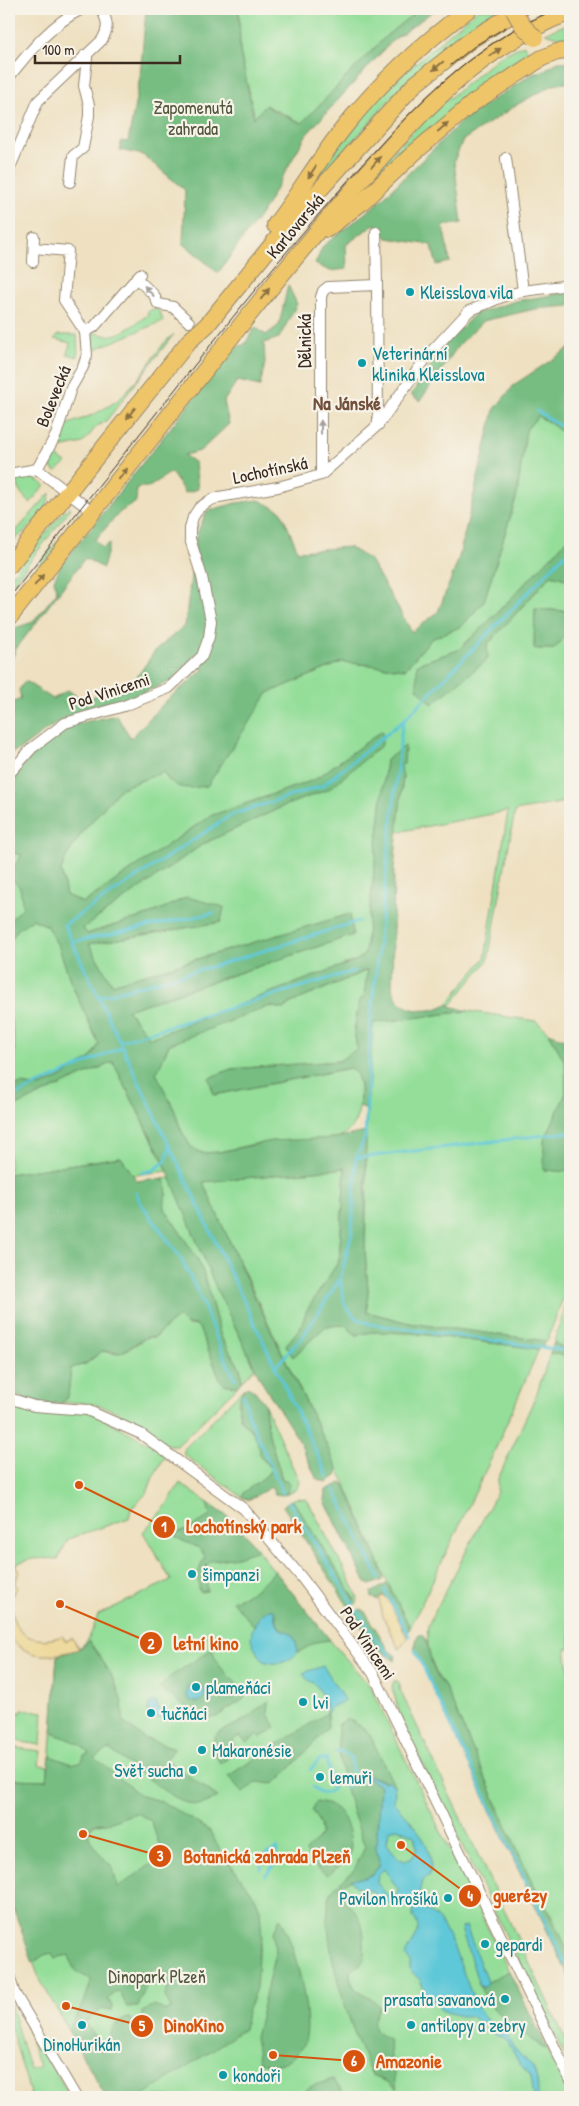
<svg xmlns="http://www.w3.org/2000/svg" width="579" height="2106" viewBox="0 0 579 2106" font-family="'Patrick Hand',sans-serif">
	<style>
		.green { fill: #94de9a; stroke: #68845c }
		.forest { fill: #77bd82; stroke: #597450; fill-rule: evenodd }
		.sand { fill: #eeda9e; stroke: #94825e }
		.water { fill: #5ec8d8; stroke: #4c797b; fill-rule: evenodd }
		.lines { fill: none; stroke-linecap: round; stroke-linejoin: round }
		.stream { stroke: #5ec8d8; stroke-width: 3 }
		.minor-casing { stroke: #94856f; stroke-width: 12 }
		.primary-casing { stroke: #94856f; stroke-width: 18 }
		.minor { stroke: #fff; stroke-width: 10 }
		.primary { stroke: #eec569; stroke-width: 16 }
		.tram { stroke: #3b2a1e; stroke-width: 1 }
		.primary-bridge-casing { stroke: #94856f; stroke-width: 18; stroke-linecap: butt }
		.primary-bridge { stroke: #eec569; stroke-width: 16 }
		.oneway { fill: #8c7040 }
		.oneway2 { fill: #a79f9a }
		.culture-dot { fill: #0f9aa8; stroke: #f7f3e8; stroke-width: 2 }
		.labels { text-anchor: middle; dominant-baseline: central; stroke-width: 4.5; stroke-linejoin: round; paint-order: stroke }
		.park-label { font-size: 18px; fill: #51573d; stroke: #f7f3e8 }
		.street-label { font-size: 18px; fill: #3b2a1e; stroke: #f7f3e8 }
		.culture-label { font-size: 18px; fill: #0d838f; stroke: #f7f3e8; text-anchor: start }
		.neighbourhood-label { font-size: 19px; font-weight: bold; fill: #71503c; stroke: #f7f3e8 }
		.leader { fill: none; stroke: #d7540e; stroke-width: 2 }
		.callout-dot { fill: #d7540e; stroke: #f7f3e8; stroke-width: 2 }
		.mark-label { font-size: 15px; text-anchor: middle; font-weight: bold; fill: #fff }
		.callout-label { font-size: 19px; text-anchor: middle; font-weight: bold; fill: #d7540e; stroke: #f7f3e8; stroke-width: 4.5; stroke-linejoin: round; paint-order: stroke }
	</style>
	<rect width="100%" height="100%" fill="#f7f3e8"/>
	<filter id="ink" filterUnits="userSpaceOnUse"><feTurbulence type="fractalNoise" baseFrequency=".02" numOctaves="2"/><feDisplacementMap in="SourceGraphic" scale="10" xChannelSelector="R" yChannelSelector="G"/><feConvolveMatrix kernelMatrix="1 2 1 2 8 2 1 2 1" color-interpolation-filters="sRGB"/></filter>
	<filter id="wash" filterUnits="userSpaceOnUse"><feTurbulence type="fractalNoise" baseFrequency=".0096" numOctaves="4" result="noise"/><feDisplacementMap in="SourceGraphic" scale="20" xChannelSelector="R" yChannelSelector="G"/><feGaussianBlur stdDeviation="1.12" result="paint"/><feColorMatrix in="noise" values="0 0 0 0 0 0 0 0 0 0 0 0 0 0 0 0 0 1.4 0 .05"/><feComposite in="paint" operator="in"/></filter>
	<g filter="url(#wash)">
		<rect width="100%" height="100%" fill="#eee0c0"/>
		<g class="green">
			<polygon points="239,9 419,9 385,37 302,123 265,105 255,119 240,51"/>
			<polygon points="478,9 500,10 464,33 404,84 316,183 315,181 320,171 379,95"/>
			<polygon points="570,23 570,41 545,33"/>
			<polygon points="524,45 531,57 347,203 424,119 500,56"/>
			<path d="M 155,308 L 160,312 L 163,321 L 93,350 L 92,336 L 95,332 C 115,343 132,325 148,315 L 147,312 Z"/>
			<polygon points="174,334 106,421 97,426 83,443 55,449 66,425 95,414 117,401 138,379 164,343"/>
			<polygon points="58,335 77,335 78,357 67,354 70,343 54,339"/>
			<polygon points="537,416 550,423 570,438 570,537 487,623 458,650 417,664 487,645 551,575 570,580 570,602 568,611 535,609 534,649 554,649 570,631 570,656 566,661 565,674 570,682 570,801 515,811 488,960 450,1006 448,1003 485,958 508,811 397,832 403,776 386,760 365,954 357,960 150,1038 127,1010 353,935 350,914 112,984 89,944 221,922 187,897 151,914 86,934 83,928 203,844 286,805 329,789 382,731 314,780 210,816 83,903 66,895 61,871 66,857 83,831 121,788 163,772 169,781 207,786 268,693 342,662 405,669 431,639 462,626 484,601 517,495 526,430"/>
			<polygon points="52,453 66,463 56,472 53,470 49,463"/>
			<polygon points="23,477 31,477 45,485 30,503 21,493 16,480"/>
			<path d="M 50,493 C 49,513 26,530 12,542 L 17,530 Z"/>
			<polygon points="69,508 71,508 9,588 9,579 64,511"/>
			<polygon points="79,514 79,518 9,609 9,602"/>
			<polygon points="9,852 22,854 11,878 20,887 23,907 9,921"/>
			<polygon points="32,919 46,925 59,947 71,983 99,1044 91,1058 62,1077 39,1087 21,1084 9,1089 9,1072 14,1064 12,1025 9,1013 9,943 17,930"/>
			<path d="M 368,970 L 364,998 L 360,999 L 354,1030 L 357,1049 L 339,1061 L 231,1069 L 209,1078 L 215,1095 L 350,1068 L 356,1072 C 364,1092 362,1133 335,1138 L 254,1144 L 219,1152 L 202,1153 L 191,1147 L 181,1130 L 174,1109 L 155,1073 C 163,1064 163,1054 170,1044 L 270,1006 L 283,1009 L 291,1003 Z"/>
			<polygon points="468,1011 536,1021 549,1033 565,1062 566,1093 544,1141 545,1170 570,1172 570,1279 547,1341 409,1323 367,1312 368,1289 365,1251 367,1186 365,1143 372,1023"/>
			<polygon points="113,1062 168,1171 132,1175 120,1157 9,1174 9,1109"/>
			<path d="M 345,1168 L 339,1261 L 307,1310 L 300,1328 L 286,1345 L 293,1357 L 326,1326 L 345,1325 L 357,1335 L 372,1332 L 412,1333 L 539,1349 L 491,1459 L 410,1628 C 385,1583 368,1533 346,1486 C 298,1385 249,1284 202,1182 Z"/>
			<polygon points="171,1178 217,1290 255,1368 242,1381 240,1368 221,1337 203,1272 198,1260 165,1209 163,1201 167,1194 164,1180 161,1179"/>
			<polygon points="570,1292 570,1354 554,1342"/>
			<path d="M 178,1317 L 188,1326 L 196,1325 L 199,1328 L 221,1381 L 224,1384 L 237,1387 L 177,1446 C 163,1448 136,1423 123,1415 C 105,1405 83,1401 62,1403 L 68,1396 L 71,1368 L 86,1364 L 102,1351 L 115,1354 L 129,1349 L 147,1337 L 155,1337 Z"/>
			<path d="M 550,1353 L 561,1355 L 570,1361 L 570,1648 L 566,1649 L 570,1678 L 570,1958 L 553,1919 L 528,1874 L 445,1687 C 431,1668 426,1648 428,1625 L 497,1492 L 498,1479 L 537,1393 Z"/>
			<polygon points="244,1388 238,1403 240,1418 246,1426 253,1432 260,1446 261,1457 271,1469 267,1475 242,1497 183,1454 185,1448"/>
			<path d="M 9,1398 L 87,1410 L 167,1453 L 153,1477 L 147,1493 L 131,1509 L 129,1518 L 68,1539 L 58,1559 C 40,1558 23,1557 9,1569 Z"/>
			<path d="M 264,1403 L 299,1481 L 297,1489 L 283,1495 C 288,1491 291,1489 289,1483 L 282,1479 L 269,1435 Z"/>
			<path d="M 180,1483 L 235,1522 L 333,1644 L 370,1686 L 570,2097 L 106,2097 L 39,1978 L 9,1896 L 49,1785 L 57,1656 C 88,1646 87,1645 98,1615 L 171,1580 L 143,1532 L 166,1506 Z"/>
			<polygon points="297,1498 306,1499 309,1503 355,1590 358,1598 357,1603 353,1605 355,1599 292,1501 289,1501"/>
			<polygon points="366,1648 390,1665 384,1667 362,1650"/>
			<polygon points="394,1681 398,1681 400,1685 398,1686 570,2049 570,2067 402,1722 392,1687"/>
			<polygon points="9,1709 21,1713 22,1709 43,1712 41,1745 9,1740"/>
			<polygon points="9,1747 41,1751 39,1765 48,1766 48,1780 9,1779"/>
			<polygon points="9,2001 30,2070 39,2067 26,2026 71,2097 31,2097 9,2021"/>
		</g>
		<g class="forest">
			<polygon points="146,9 239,9 240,51 254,118 265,105 278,113 302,123 385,37 419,9 436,9 392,41 306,135 265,208 218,273 183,243 185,190 143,155 120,150 121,141 128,142 140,77"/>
			<polygon points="558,62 570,62 570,82 553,85 518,104 463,140 454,161 462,223 443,226 450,262 437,265 431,245 387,238 374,224 346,245 347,269 330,271 315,264 323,246 378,203 466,117 534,73 539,73"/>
			<polygon points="288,285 297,304 279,338 264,343 265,363 260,386 237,381 224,401 229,424 200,451 184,455 195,463 198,489 185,493 171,472 149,487 137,487 136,502 120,512 95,540 103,548 110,543 103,568 85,558 16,649 9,666 9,630 33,622 57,592 54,580 60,567 233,349 245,344 255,327 266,335 279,325"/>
			<polygon points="570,292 570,306 535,309 483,321 458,346 420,401 411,395 446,343 475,314 515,301"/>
			<path d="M 570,348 L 570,387 L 567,411 L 570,414 L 570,438 L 550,423 L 538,416 L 526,430 L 517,495 L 484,601 L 462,626 L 431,639 L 405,669 L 342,662 L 268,693 L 207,786 C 185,789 177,791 163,772 L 121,788 L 83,831 L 66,857 L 61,871 L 66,895 L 83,903 L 210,816 L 314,780 L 382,731 L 382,745 L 329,789 L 286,805 L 203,844 L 83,928 L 87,934 L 151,914 L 187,897 L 224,907 L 221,922 L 89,944 L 112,984 L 350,914 L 353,935 L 127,1010 L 150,1038 L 357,960 L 365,954 L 386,760 L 405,746 L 404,764 L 400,766 L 403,776 L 394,868 L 392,988 C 394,992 396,999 400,1002 C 411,1014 437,1012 448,1003 L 450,1006 L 468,1011 L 373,1023 L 367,1111 L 359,1105 C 361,1091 362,1076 350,1068 L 214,1095 L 209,1078 L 231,1069 L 339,1061 L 357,1049 L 354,1031 L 360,999 L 364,998 L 367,970 L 291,1003 L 283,1009 L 270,1006 L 170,1044 C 163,1054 163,1064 156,1073 L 174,1109 L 181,1130 L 191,1147 L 202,1153 L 219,1152 L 272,1141 L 335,1138 L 366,1132 L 365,1251 L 368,1289 L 367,1312 L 409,1323 L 547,1341 L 539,1349 L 412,1333 L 372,1332 L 356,1335 L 345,1325 L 326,1326 L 293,1357 L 286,1345 L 300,1328 L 307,1310 L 339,1261 L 345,1168 L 203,1182 L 249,1285 L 338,1469 L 336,1476 L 327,1482 L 317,1480 L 300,1442 L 263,1384 L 217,1290 L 164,1162 L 113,1062 L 9,1109 L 9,1089 L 21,1084 L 40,1087 L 62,1077 L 91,1058 L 99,1044 L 71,983 L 59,947 L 46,925 L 32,919 L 17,930 L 9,943 L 9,921 L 23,907 L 20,887 L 9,877 L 9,873 L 22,855 L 9,852 L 9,782 L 33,754 L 71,725 L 116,715 L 131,738 L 167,700 L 203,670 L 197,653 L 172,681 L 131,697 L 83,709 L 49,728 L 22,748 L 9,754 L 9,704 L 21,699 L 19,690 L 25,681 L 53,699 L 68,690 L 84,702 L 103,691 L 132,684 L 155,651 L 185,625 L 196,536 L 207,511 L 236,503 L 259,500 L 281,511 L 298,551 L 349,547 L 370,560 L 412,632 L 438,612 L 458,561 L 494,410 L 515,384 Z"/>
			<polygon points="570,537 570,580 551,575 487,645 488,659 432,704 417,688 417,664 458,650 487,623"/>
			<polygon points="570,602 570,631 554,649 534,649 535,609 567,611"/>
			<path d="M 9,1013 C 13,1031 18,1056 9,1072 Z"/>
			<polygon points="549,1033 570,1041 570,1172 544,1170 544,1141 566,1093 565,1062"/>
			<path d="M 121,1157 L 137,1181 L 150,1179 L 164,1180 C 170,1192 163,1197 165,1209 L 198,1260 L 203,1272 L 221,1337 L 240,1368 L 242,1381 L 237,1387 L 224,1384 L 221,1381 L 199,1328 L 196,1325 L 185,1324 L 178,1317 L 155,1337 L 147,1337 L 120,1353 L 102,1351 L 85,1364 L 71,1368 L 68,1396 L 62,1403 L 41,1404 L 11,1394 L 9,1393 L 9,1174 Z"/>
			<polygon points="554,1342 570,1354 570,1361 561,1355 550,1353"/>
			<path d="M 247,1387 L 255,1391 L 264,1403 L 269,1435 L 282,1479 L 288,1481 C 292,1487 289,1491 283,1495 L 275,1494 L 271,1487 L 248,1500 L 242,1497 L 243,1493 L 267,1475 L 271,1469 L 259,1454 C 259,1446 257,1439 253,1431 C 250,1428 246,1427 244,1424 C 236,1414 237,1394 247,1387 Z"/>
			<polygon points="341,1483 345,1485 384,1575 383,1580 370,1585 366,1583 325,1501 326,1490"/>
			<polygon points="289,1501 294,1502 355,1599 353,1605 348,1606 283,1506"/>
			<path d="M 207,1502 L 235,1522 L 258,1550 L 237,1557 L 211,1561 L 206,1566 L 207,1591 L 200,1592 C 197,1578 197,1570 205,1558 C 201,1543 188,1546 176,1537 L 176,1533 L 187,1530 L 210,1516 Z"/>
			<polygon points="275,1571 330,1640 316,1642 297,1653 296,1642 277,1624 276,1614 260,1617 254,1626 232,1601 251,1593"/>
			<polygon points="388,1583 410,1628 406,1635 388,1599 383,1596 377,1600 372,1597 371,1593"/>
			<polygon points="361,1609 365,1611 389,1651 396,1656 395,1661 367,1641 363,1629 354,1615 354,1613"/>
			<path d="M 418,1635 L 422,1635 C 430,1642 429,1659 434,1669 C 436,1676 440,1681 445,1687 L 528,1874 L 563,1940 L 570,1958 L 570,1979 L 414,1649 Z"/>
			<path d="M 89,1641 C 102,1659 117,1681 122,1703 C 123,1709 123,1716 123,1722 L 144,1738 L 175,1748 L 166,1760 L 218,1797 C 211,1801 204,1805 196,1805 C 176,1805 127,1762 109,1749 L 95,1758 L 141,1796 L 161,1801 L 210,1831 L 220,1850 L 255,1897 L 260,1909 L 262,1937 L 258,1956 L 256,1988 L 247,2012 L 244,2029 L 141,2097 L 106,2097 L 68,2030 C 79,2014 87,1999 91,1979 C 77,1973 72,1970 69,1955 L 55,1958 L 52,1953 L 44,1955 L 33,1963 L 9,1896 L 9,1783 L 12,1779 L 47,1780 L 50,1756 L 72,1764 L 82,1761 L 84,1755 L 89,1754 L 80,1744 L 52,1733 L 57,1656 L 79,1649 ZM 137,1813 L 151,1821 L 163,1856 L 117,1888 C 116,1880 115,1873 111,1866 C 105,1857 76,1835 95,1824 C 99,1823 103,1824 107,1823 C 117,1821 126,1815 137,1813 ZM 153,1968 L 172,1976 L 165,1996 L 171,2009 L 165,2011 L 155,2005 L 142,2012 L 141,2018 L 146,2025 L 140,2030 L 129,2018 C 112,2021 110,2033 108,2049 L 98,2050 L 99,2039 L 95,2037 L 85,2022 L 102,2009 L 111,2011 L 112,2006 L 108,1999 L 115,1993 L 120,1992 L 127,2007 L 138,2007 Z"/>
			<path d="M 212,1649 C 217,1670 233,1677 245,1693 L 244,1699 L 216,1717 L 203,1719 L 159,1688 L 170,1677 Z"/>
			<path d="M 269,1701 L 268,1714 L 276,1727 L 260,1738 L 258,1735 L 247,1742 L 239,1736 L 233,1740 L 235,1750 L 227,1755 L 228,1758 L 220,1764 C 203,1729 221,1734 244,1720 C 253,1714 260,1706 269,1701 Z"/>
			<polygon points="327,1713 328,1728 280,1779 273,1784 256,1782 243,1793 228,1776"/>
			<path d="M 347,1718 L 365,1729 L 370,1735 L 394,1785 L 366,1774 L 365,1777 L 380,1785 L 376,1848 L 380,1864 C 370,1884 352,1874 339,1888 C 340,1901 353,1905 359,1917 C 365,1930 364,1945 365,1960 L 350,1972 C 350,1996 368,1990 380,2007 C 371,2023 369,2030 388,2039 L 397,2089 L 388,2082 L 372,2076 C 351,2029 319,1943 330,1892 L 354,1870 L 365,1847 C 351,1808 336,1768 338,1725 Z"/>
			<path d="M 316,1802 C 322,1803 329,1804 334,1807 C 346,1814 356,1845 348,1857 C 343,1864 335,1870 327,1875 L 314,1865 L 305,1851 L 321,1835 L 320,1824 L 312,1811 Z"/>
			<path d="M 280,1918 C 293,1937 313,2018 305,2040 C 301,2053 287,2063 274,2065 C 269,2065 263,2063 259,2062 L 255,2038 L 275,1953 L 273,1933 Z"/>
			<path d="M 509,1971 L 548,2050 C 522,2034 492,2016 479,1985 L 482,1987 L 487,1982 Z"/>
			<polygon points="333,2079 346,2097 255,2097 264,2093 296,2097 312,2086"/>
		</g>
		<g class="sand">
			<path d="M 15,1564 L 19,1573 L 17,1575 L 18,1577 L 15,1578 L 17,1581 L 14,1583 L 18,1587 C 8,1598 11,1603 13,1616 C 17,1639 42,1644 62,1636 L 66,1641 L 72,1638 L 79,1649 C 51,1657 31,1661 9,1637 L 9,1569 Z"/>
			<polygon points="383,1596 388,1599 406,1635 407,1639 399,1649 383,1617 379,1599"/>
		</g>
		<g class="water">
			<path d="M 270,1609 L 274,1610 L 277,1624 L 280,1629 L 291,1633 L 296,1642 L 297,1653 C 287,1664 277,1665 263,1661 C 253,1646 246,1640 256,1622 C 260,1616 264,1611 270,1609 Z"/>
			<path d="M 323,1666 L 345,1701 L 331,1707 L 327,1713 C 325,1702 323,1692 314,1684 C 309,1680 306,1680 303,1673 Z"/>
			<circle cx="196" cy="1693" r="9"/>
			<path d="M 151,1701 L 157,1703 L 159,1711 L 164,1710 L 166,1717 L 165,1719 L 151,1718 C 146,1713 148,1708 151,1701 Z"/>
			<path d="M 366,1774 L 383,1782 L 388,1781 L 394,1785 L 395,1793 L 393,1802 C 412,1822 436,1845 430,1875 C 420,1880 418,1890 421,1901 C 425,1913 435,1914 441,1923 C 459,1951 465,1985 481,2013 C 486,2022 497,2027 504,2033 C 511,2038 512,2045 517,2051 C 520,2056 524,2058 528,2062 C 538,2071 538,2085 538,2097 L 534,2097 L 531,2076 L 519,2063 L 509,2044 L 504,2038 L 495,2035 L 483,2023 L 477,2021 L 471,2016 L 460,2016 L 440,2010 L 436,2003 L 428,1998 L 420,1980 L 410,1970 L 410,1961 L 405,1956 C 410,1940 426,1933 413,1917 L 414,1903 L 412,1898 L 402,1903 L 391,1904 L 381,1901 L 372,1891 L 356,1887 L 351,1880 C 362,1874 370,1883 380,1864 L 376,1848 L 380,1786 L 365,1776 ZM 397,1828 L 414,1836 L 417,1849 L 412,1858 L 406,1861 L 399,1859 L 387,1844 L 389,1830 ZM 384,1869 L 398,1889 L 398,1892 L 394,1897 L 389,1897 L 377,1883 L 378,1875 Z"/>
			<polygon points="466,1926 487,1982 484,1988 479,1985 461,1928"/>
		</g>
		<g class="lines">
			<g class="stream">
				<polyline points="537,411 570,433"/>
				<polyline points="570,549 404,720 401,734 371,1017 365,1137 356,1158 352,1233 340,1279 345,1306 356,1318 370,1324 562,1350 570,1356"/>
				<polyline points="72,942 214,913"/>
				<polyline points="98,997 218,965 359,921"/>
				<polyline points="120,1041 354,971"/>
				<polyline points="9,1098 122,1047"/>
				<polyline points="357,1158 570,1132"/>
				<polyline points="142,1173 154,1170 166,1161 170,1147"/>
				<polyline points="136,1192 140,1202 180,1257 198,1292 220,1347 235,1379"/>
				<polyline points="275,1367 304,1335 340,1279"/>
				<polyline points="243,1395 251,1422 283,1493"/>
				<polyline points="328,1477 64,925 231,815 322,786 404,720"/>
				<polyline points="334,1489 379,1578"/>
				<polyline points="289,1502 353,1604"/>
				<polyline points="385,1590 409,1636"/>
				<polyline points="358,1611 375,1638 391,1656"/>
				<polyline points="415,1650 570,1973"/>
				<polyline points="335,1752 342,1751 351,1758 353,1780 346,1787"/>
				<polyline points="310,1770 319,1760 326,1758 333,1789 328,1793 320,1792 313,1787"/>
				<polyline points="261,1869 263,1857 277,1848"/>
				<polyline points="265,1876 275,1863 277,1848"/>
			</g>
		</g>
	</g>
	<g filter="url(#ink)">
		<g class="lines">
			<g class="minor-casing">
				<g id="minor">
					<path d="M 9,77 C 30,51 51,24 82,9"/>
					<polyline points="506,158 523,291"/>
					<path d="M 9,170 L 38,101 L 102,40 C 109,28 108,21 101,9"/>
					<polyline points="70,182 73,156 83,148 89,116 89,105 84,86 87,58 85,55"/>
					<polyline points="376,232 377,285"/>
					<polyline points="33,262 34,237"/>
					<polyline points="136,278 154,295 158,304 173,307 189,322"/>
					<polyline points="85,332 94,327 140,274"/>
					<polyline points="37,469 93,512"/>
					<polyline points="9,474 37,469 56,435 71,388 83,367 87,355 85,332 64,300 68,251 34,248"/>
					<polyline points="321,475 321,297 323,291 328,287 377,285 378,425"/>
					<polyline points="9,774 32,748 65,723 124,706 169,688 202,656 209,637 211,621 202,577 190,539 190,528 193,517 199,508 209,501 219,497 278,487 321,475 378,425 429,354 469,311 507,295 523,291 570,285"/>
					<polyline points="9,1398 34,1406 87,1410 141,1434 244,1509 302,1578 373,1673 570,2079"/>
					<polyline points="9,1975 14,1992 76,2097"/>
				</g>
			</g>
			<g class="primary-casing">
				<g id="primary">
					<path d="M 275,225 C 300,192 320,157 346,125 C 382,80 423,43 469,9"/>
					<polyline points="327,229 361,203 414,153 473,103 542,58 557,52 568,51"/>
					<polyline points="9,566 189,341 207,325 288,225 414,85 472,39 521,9"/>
					<path d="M 9,618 C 81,527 153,436 225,345 C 267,292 310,239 355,187 C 416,116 480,46 570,12"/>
				</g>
			</g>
			<use href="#minor" class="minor"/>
			<use href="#primary" class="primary"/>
			<g class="tram">
				<polyline points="451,65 476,45 506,27"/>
				<path d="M 9,598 C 78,511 148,424 217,337 C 259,284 301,234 345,184 C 407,114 468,45 557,9"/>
			</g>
			<g class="primary-bridge-casing">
				<polyline id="primary-bridge" points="513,9 523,26 535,38"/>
			</g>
			<use href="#primary-bridge" class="primary-bridge"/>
		</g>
		<defs><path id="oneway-solid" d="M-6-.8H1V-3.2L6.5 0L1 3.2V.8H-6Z" transform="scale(1.25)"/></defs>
		<g class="oneway">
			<use href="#oneway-solid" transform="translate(495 52) rotate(-32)"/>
			<use href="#oneway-solid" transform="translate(438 66) rotate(140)"/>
			<use href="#oneway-solid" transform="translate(443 127) rotate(-41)"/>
			<use href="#oneway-solid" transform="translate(376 162) rotate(-49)"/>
			<use href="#oneway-solid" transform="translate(312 172) rotate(123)"/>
			<use href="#oneway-solid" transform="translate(265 294) rotate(-52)"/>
			<use href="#oneway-solid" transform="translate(131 413) rotate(128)"/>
			<use href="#oneway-solid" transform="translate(123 474) rotate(-52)"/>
			<use href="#oneway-solid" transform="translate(39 580) rotate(-51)"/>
		</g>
		<g class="oneway2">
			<use href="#oneway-solid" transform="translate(149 291) rotate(-133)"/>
			<use href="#oneway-solid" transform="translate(321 427) rotate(-91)"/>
		</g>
	</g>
	<g class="culture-dot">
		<circle cx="410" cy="292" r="5"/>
		<circle cx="362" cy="363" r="5"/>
		<circle cx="192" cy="1574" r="5"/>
		<circle cx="196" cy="1687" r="5"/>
		<circle cx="303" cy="1702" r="5"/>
		<circle cx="151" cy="1713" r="5"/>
		<circle cx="202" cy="1750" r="5"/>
		<circle cx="193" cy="1770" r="5"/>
		<circle cx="320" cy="1777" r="5"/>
		<circle cx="448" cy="1898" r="5"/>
		<circle cx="485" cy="1944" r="5"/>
		<circle cx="505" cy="1999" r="5"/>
		<circle cx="82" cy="2025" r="5"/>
		<circle cx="411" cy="2025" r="5"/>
		<circle cx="223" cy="2075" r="5"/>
	</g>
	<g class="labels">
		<g class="park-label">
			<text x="193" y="107">Zapomenutá<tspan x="193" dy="21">zahrada</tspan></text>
			<text x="157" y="1976">Dinopark Plzeň</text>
		</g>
		<g class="street-label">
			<text transform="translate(295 226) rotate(-50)">Karlovarská</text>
			<text transform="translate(304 341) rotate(-90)">Dělnická</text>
			<text transform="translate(53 396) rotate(-68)">Bolevecká</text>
			<text transform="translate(270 470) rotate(-12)">Lochotínská</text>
			<text transform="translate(109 691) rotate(-18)">Pod Vinicemi</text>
			<text transform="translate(368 1643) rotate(56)">Pod Vinicemi</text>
		</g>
		<g class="culture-label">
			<text x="420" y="292">Kleisslova vila</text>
			<text x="372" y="353">Veterinární<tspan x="372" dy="21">klinika Kleisslova</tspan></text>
			<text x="202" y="1574">šimpanzi</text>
			<text x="206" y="1687">plameňáci</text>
			<text x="313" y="1702">lvi</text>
			<text x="161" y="1713">tučňáci</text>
			<text x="212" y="1750">Makaronésie</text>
			<text x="183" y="1770" text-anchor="end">Svět sucha</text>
			<text x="330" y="1777">lemuři</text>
			<text x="438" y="1898" text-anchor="end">Pavilon hrošíků</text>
			<text x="495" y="1944">gepardi</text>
			<text x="495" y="1999" text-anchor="end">prasata savanová</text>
			<text x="421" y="2025">antilopy a zebry</text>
			<text x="82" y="2044" text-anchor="middle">DinoHurikán</text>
			<text x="233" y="2075">kondoři</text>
		</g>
		<g class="neighbourhood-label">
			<text x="347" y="403">Na Jánské</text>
		</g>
	</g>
	<path class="leader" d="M79 1485L164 1527M60 1604L151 1643M83 1834L160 1856M401 1845L470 1896M66 2006L142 2026M273 2055L354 2061"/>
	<g class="callout-dot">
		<circle cx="79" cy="1485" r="5"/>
		<circle cx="60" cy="1604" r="5"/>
		<circle cx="83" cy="1834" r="5"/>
		<circle cx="401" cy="1845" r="5"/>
		<circle cx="66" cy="2006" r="5"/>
		<circle cx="273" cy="2055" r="5"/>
		<circle cx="164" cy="1527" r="12"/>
		<circle cx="151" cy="1643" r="12"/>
		<circle cx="160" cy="1856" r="12"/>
		<circle cx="470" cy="1896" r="12"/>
		<circle cx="142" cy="2026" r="12"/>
		<circle cx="354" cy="2061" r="12"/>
	</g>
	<g class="mark-label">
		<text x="164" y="1532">1</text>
		<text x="151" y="1649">2</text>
		<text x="160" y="1861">3</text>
		<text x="470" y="1901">4</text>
		<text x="142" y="2031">5</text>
		<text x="354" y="2066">6</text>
	</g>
	<g class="callout-label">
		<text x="244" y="1533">Lochotínský park</text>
		<text x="206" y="1650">letní kino</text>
		<text x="267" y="1863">Botanická zahrada Plzeň</text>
		<text x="520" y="1902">guerézy</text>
		<text x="194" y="2032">DinoKino</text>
		<text x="409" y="2068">Amazonie</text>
	</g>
	<rect width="579" height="2106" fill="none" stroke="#f7f3e8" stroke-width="30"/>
	<path d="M35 55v8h145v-8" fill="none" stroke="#3b2a1e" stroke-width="2.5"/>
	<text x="42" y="55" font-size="15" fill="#3b2a1e" stroke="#f7f3e8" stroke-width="4" paint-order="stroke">100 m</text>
</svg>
